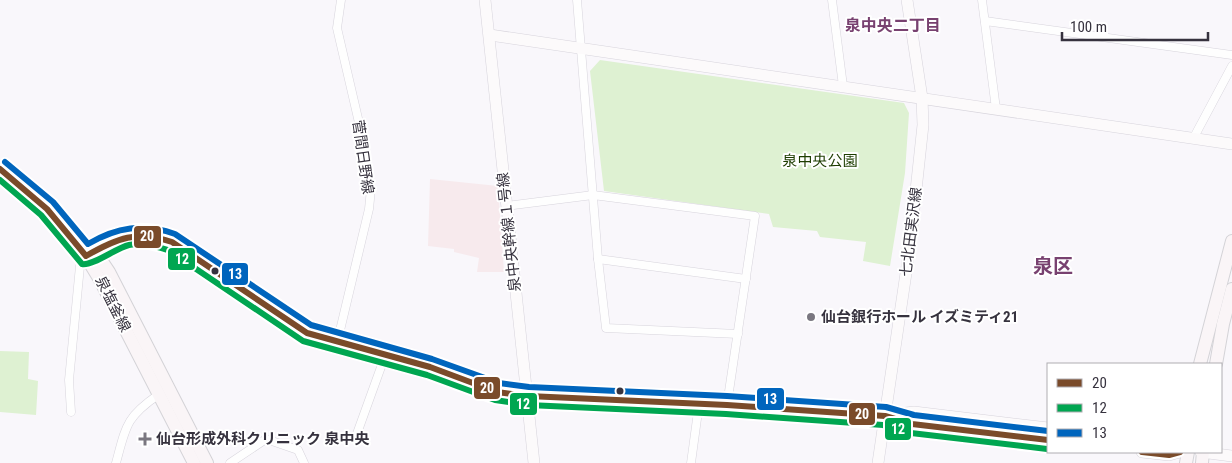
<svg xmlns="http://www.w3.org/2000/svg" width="1232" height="463" viewBox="0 0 1232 463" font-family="'Roboto Condensed','Noto Sans JP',sans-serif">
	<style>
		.education { fill: #f7eaed }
		.green { fill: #def1d2 }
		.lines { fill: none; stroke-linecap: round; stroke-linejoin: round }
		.street-casing { stroke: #d7d4dc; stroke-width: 9 }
		.secondary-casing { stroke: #d7d4dc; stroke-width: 12 }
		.primary-casing { stroke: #d4d3d7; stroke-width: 14 }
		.street { stroke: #fefefe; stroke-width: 8 }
		.secondary { stroke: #fcfafb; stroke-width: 11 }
		.primary { stroke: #faf5f7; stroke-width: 12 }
		.bus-1-casing { stroke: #fff; stroke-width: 10 }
		.bus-2-casing { stroke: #fff; stroke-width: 10 }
		.bus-3-casing { stroke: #fff; stroke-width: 10 }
		.bus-1 { stroke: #7a4b2a; stroke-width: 6 }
		.bus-2 { stroke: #00a651; stroke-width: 6 }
		.bus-3 { stroke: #0065bd; stroke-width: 6 }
		.bus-dot { fill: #36323e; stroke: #fff; stroke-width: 2 }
		.poi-dot { fill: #7a7780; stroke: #fff; stroke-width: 2 }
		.labels { text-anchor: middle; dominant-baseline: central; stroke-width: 4; stroke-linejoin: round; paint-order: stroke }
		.street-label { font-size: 15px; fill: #36323e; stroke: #fff }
		.park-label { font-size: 15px; fill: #1d3d00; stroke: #fff }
		.poi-label { font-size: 15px; font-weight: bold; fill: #36323e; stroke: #fff; text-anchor: start }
		.neighbourhood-label { font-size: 16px; font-weight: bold; fill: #784170; stroke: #fff }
		.district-label { font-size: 20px; font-weight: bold; fill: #784170; stroke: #fff }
		.line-badge { stroke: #fff; stroke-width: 2 }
		.badge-label { font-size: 14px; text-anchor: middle; font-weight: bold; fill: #fff }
	</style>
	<rect width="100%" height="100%" fill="#f9f7fb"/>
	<polygon class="education" points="430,179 498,186 504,272 477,272 479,258 454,252 454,249 428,246"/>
	<g class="green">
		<polygon points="600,60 904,103 909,113 905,173 890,266 863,261 866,242 820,237 817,231 773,227 769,214 604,191 590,71"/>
		<polygon points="0,351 29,352 28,379 38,381 36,415 0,412"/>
	</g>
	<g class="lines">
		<g class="street-casing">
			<g id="street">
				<polyline points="577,0 598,259 606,328 738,334"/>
				<polyline points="832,0 843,86"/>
				<polyline points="982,0 996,109"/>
				<polyline points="985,21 1232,55"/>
				<polyline points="1193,139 1232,66"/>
				<polyline points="506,206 593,195 755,216 727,405"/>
				<polyline points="598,259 746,279"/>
				<polyline points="337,343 369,209 371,189 360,127 337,28 341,0"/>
				<polyline points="71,412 69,380 80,266 86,256"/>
				<polyline points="355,439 385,356"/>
				<path d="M 116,463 C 126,426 126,417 158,395"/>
				<polyline points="230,463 266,439 298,450 304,463"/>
				<polyline points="691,463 699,404"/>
			</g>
		</g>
		<g class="secondary-casing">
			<g id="secondary">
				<polyline points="485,0 534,463"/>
				<polyline points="490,35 1232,144"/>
				<path d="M 89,255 C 118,236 138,228 172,242 L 282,318 L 307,333 L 337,343 L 430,367 L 497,392 L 528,396 L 727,405 L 885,416 L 912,424 L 1048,440"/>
				<polyline points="889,415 914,412 1048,428"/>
				<polyline points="1142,452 1169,455 1180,452"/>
				<polyline points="1201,452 1232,456"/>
				<polyline points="878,463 910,246 923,125 922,98 907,0"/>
			</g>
		</g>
		<g class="primary-casing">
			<g id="primary">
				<polyline points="0,169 24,186 77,242 99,278 194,463"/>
				<polyline points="77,242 95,251 109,272 207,463"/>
				<polyline points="1200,364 1232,241"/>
				<polyline points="1216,364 1223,324 1232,289"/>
				<polyline points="1186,463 1188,452"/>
				<polyline points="1202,463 1203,452"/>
			</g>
		</g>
		<use href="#street" class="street"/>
		<use href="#secondary" class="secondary"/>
		<use href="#primary" class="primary"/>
		<g class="bus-1-casing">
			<g id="bus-1">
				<path d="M 0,169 L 47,209 L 86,256 C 117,238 137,230 172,242 L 307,333 L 430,367 L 497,392 L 528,396 L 727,405 L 885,416 L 912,424 L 1048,440"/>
				<polyline points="1142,452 1169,455 1180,452"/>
			</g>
		</g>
		<g class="bus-2-casing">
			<path id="bus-2" d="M 0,180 L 41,215 L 82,264 C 93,266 116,248 129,245 C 143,242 155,246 168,250 L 303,341 L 427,375 L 495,400 L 528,405 L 726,414 L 883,425 L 911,433 L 1047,449"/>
		</g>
		<g class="bus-3-casing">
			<path id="bus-3" d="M 5,162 L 53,202 L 88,244 C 117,227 143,223 175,234 L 311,325 L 432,359 L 499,383 L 529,387 L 727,396 L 886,407 L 914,415 L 1048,431"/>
		</g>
		<use href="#bus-1" class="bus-1"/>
		<use href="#bus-2" class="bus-2"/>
		<use href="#bus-3" class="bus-3"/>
	</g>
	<g class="bus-dot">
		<circle cx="215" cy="271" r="4.5"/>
		<circle cx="620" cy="391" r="4.5"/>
	</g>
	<g class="poi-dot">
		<circle cx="811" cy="317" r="5"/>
		<path d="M142.5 431.5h5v5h5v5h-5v5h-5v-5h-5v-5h5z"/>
	</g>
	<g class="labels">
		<g class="street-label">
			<text transform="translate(363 157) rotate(82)">菅間日野線</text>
			<text transform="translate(509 232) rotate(-96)">泉中央幹線１号線</text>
			<text transform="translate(911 232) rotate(-83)">七北田実沢線</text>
			<text transform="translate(113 304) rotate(63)">泉塩釜線</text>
		</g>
		<g class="park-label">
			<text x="820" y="161">泉中央公園</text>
		</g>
		<g class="poi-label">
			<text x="821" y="317">仙台銀行ホール イズミティ21</text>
			<text x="156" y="439">仙台形成外科クリニック 泉中央</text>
		</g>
		<g class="neighbourhood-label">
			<text x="893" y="25">泉中央二丁目</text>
		</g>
		<g class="district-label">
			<text x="1053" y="266">泉区</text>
		</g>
	</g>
	<g class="line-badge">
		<rect x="133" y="225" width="29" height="24" rx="5" fill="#7a4b2a"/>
		<rect x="167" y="247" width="29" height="24" rx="5" fill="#00a651"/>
		<rect x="221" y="262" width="28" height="24" rx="5" fill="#0065bd"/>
		<rect x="473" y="376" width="28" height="24" rx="5" fill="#7a4b2a"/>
		<rect x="756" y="387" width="29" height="24" rx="5" fill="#0065bd"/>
		<rect x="509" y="392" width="29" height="24" rx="5" fill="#00a651"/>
		<rect x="848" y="402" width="28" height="24" rx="5" fill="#7a4b2a"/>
		<rect x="884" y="417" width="28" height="24" rx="5" fill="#00a651"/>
	</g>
	<g class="badge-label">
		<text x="147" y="241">20</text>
		<text x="182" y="264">12</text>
		<text x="235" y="279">13</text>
		<text x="487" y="393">20</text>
		<text x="770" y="404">13</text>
		<text x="523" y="409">12</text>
		<text x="862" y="419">20</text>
		<text x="898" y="434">12</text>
	</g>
	<rect x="1047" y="363" width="175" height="90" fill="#ffffff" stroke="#afadb2"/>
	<rect x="1057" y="379" width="25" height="8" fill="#7a4b2a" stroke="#afadb2"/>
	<text x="1092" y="388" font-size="15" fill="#36323e">20</text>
	<rect x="1057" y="404" width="25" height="8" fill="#00a651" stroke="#afadb2"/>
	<text x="1092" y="413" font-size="15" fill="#36323e">12</text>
	<rect x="1057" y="429" width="25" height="8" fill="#0065bd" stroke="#afadb2"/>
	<text x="1092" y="438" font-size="15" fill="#36323e">13</text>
	<path d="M1062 32v8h146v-8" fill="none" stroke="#36323e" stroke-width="2.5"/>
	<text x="1070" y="32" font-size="15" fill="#36323e" stroke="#ffffff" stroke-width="4" paint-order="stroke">100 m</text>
</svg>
